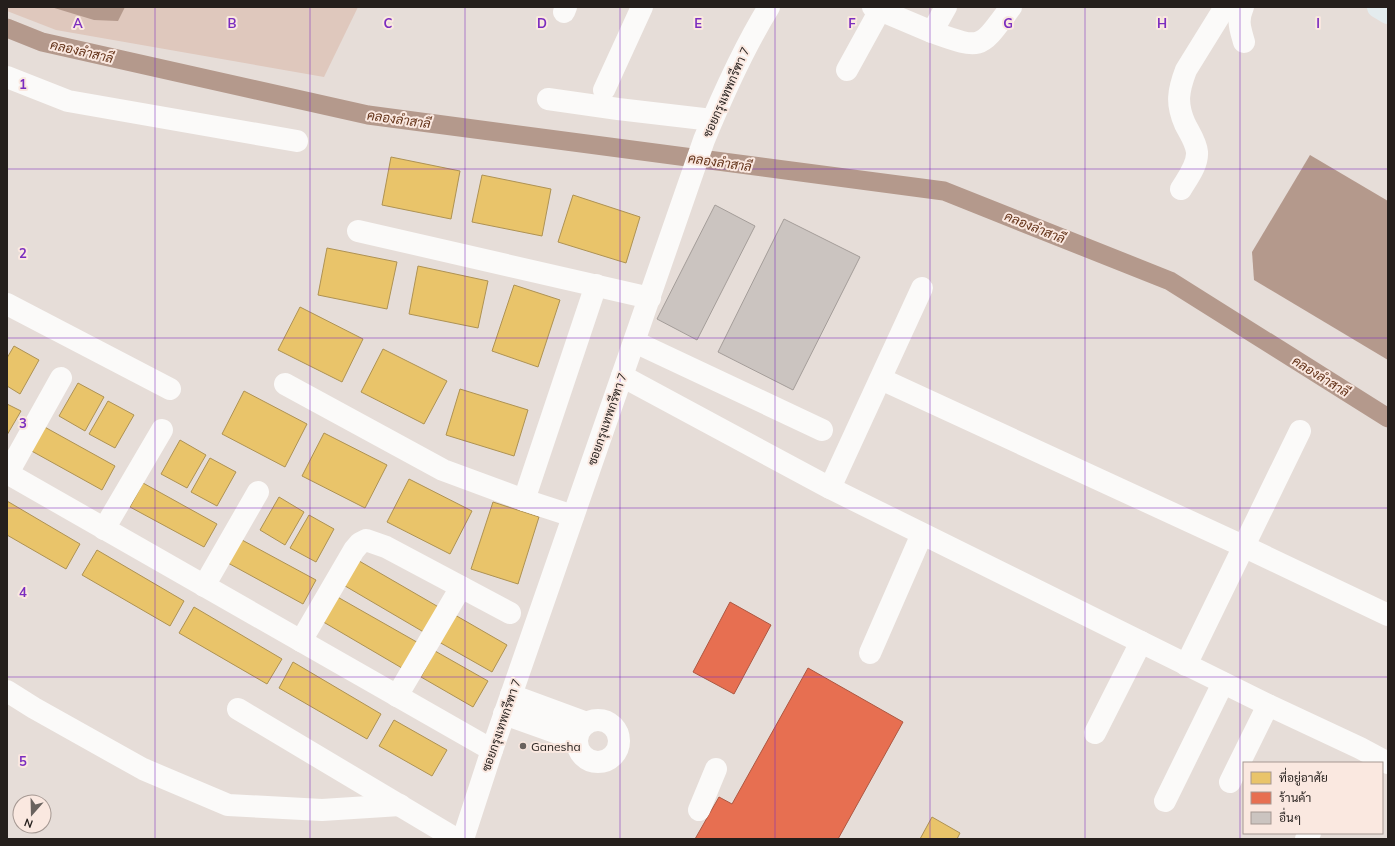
<svg xmlns="http://www.w3.org/2000/svg" width="1395" height="846" viewBox="0 0 1395 846" font-family="Mulish,Sarabun,sans-serif">
	<style>
		.green { fill: #dfc8bd }
		.water { fill: #b4998c }
		.homes { fill: #e9c46a; stroke: #ae9253 }
		.shops { fill: #e76f51; stroke: #ad5741 }
		.lines { fill: none; stroke-linecap: round; stroke-linejoin: round }
		.canal { stroke: #b4998c; stroke-width: 19 }
		.building { fill: #cbc4c0; stroke: #a49d99 }
		.minor { stroke: #fbfaf9; stroke-width: 22 }
		.major { stroke: #e4ecee; stroke-width: 22 }
		.grid { fill: none; stroke: #7b2cbf; stroke-width: 1; stroke-opacity: 0.55 }
		.poi-dot { fill: #69625e; stroke: #fae8e0; stroke-width: 1.5 }
		.labels { text-anchor: middle; dominant-baseline: central; stroke-width: 4; stroke-linejoin: round; paint-order: stroke }
		.street-label { font-size: 12px; fill: #251f1c; stroke: #fae8e0 }
		.poi-label { font-size: 12px; fill: #251f1c; stroke: #fae8e0; text-anchor: start }
		.water-label { font-size: 13px; font-style: italic; fill: #643319; stroke: #fae8e0 }
		.grid-label { font-size: 13px; text-anchor: middle; font-weight: bold; fill: #7b2cbf; stroke: #fae8e0; stroke-width: 4; stroke-linejoin: round; paint-order: stroke }
	</style>
	<rect width="100%" height="100%" fill="#e6ddd8"/>
	<polygon class="green" points="7,7 358,7 324,77 56,30 7,11"/>
	<g class="water">
		<polygon points="51,7 125,7 118,21 94,20"/>
		<polygon points="1310,155 1388,201 1388,360 1254,280 1252,252"/>
	</g>
	<g class="homes">
		<polygon points="391,157 460,171 451,219 382,205"/>
		<polygon points="482,175 551,189 542,236 472,222"/>
		<polygon points="573,195 640,217 626,263 558,242"/>
		<polygon points="327,248 397,262 387,309 318,295"/>
		<polygon points="418,266 488,281 478,328 409,314"/>
		<polygon points="514,285 560,300 538,367 492,351"/>
		<polygon points="300,307 363,339 342,382 278,350"/>
		<polygon points="14,346 39,360 20,394 7,386 7,358"/>
		<polygon points="383,349 447,381 424,424 361,392"/>
		<polygon points="78,383 104,397 85,431 59,416"/>
		<polygon points="460,389 528,410 514,456 446,435"/>
		<polygon points="244,391 307,424 285,467 222,434"/>
		<polygon points="108,401 134,415 115,448 89,434"/>
		<polygon points="7,404 21,411 7,435"/>
		<polygon points="41,425 115,466 102,490 28,449"/>
		<polygon points="324,433 387,465 365,508 302,476"/>
		<polygon points="180,440 206,455 187,488 161,474"/>
		<polygon points="210,458 236,472 217,506 191,492"/>
		<polygon points="409,479 472,511 450,554 387,522"/>
		<polygon points="143,483 217,524 204,547 130,507"/>
		<polygon points="279,497 304,512 285,545 260,530"/>
		<polygon points="7,501 80,544 66,569 7,535"/>
		<polygon points="493,502 539,517 518,584 471,569"/>
		<polygon points="309,515 334,529 316,562 290,548"/>
		<polygon points="242,540 316,580 303,604 228,563"/>
		<polygon points="97,550 184,601 170,626 82,575"/>
		<polygon points="354,558 442,609 427,634 340,583"/>
		<polygon points="334,595 422,645 407,671 320,620"/>
		<polygon points="194,607 282,659 267,684 179,633"/>
		<polygon points="455,615 507,645 492,672 439,642"/>
		<polygon points="435,651 488,681 473,707 421,677"/>
		<polygon points="293,662 381,714 367,739 279,688"/>
		<polygon points="394,720 447,750 432,776 379,746"/>
		<polygon points="932,817 960,833 957,839 920,839"/>
	</g>
	<g class="shops">
		<polygon points="730,602 771,625 734,694 693,672"/>
		<polygon points="808,668 903,722 838,839 695,839 719,797 732,804"/>
	</g>
	<g class="lines">
		<polyline class="canal" points="7,28 42,42 368,115 944,191 1170,281 1388,418"/>
	</g>
	<g class="building">
		<polygon points="715,205 755,226 697,340 657,319"/>
		<polygon points="784,219 860,257 793,390 718,352"/>
	</g>
	<g class="lines">
		<g class="minor">
			<polyline points="873,7 932,32 946,7"/>
			<path d="M 1243,7 C 1237,21 1240,28 1244,42"/>
			<polyline points="564,12 566,7"/>
			<path d="M 932,32 C 983,50 979,50 1011,7"/>
			<polyline points="847,70 880,10"/>
			<polyline points="7,77 68,101 297,141"/>
			<polyline points="604,90 642,7"/>
			<polyline points="548,99 618,109 712,120"/>
			<path d="M 1181,189 C 1187,179 1198,165 1197,152 C 1196,142 1190,134 1185,124 C 1176,104 1178,91 1186,70 L 1225,7"/>
			<polyline points="358,231 650,298"/>
			<polyline points="7,304 170,389"/>
			<polyline points="635,342 822,430"/>
			<polyline points="622,376 830,488 1268,705 1360,748 1388,763"/>
			<polyline points="881,379 1243,546 1388,615"/>
			<polyline points="285,384 443,470 524,500 573,516"/>
			<polyline points="7,473 492,750"/>
			<polyline points="8,473 61,378"/>
			<polyline points="830,488 922,288"/>
			<polyline points="524,500 596,285"/>
			<polyline points="104,529 162,430"/>
			<polyline points="204,586 258,492"/>
			<polyline points="301,641 354,550 360,543 366,540 386,547 510,613"/>
			<polyline points="870,653 922,534"/>
			<polyline points="1186,665 1300,431"/>
			<polyline points="7,691 34,708 143,769 228,805 322,810 400,805"/>
			<polyline points="511,695 587,723"/>
			<polyline points="397,696 461,587"/>
			<polyline points="238,709 456,839"/>
			<polyline points="504,714 577,740"/>
			<circle cx="598" cy="741" r="21"/>
			<polyline points="1095,733 1141,642"/>
			<polyline points="1230,782 1268,705"/>
			<polyline points="1165,801 1223,683"/>
			<polyline points="699,810 716,769"/>
			<path d="M 463,839 L 492,750 L 704,140 C 723,94 743,49 769,7"/>
			<polyline points="1306,839 1310,833"/>
		</g>
		<polyline class="major" points="1378,7 1388,13"/>
	</g>
	<path class="grid" d="M 155,7 L 155,839M 310,7 L 310,839M 465,7 L 465,839M 620,7 L 620,839M 775,7 L 775,839M 930,7 L 930,839M 1085,7 L 1085,839M 1240,7 L 1240,839M 7,169 L 1388,169M 7,338 L 1388,338M 7,508 L 1388,508M 7,677 L 1388,677"/>
	<circle class="poi-dot" cx="523" cy="746" r="4"/>
	<g class="labels">
		<g class="street-label">
			<text transform="translate(726 92) rotate(-66)">ซอยกรุงเทพกรีฑา 7</text>
			<text transform="translate(607 419) rotate(-71)">ซอยกรุงเทพกรีฑา 7</text>
			<text transform="translate(501 725) rotate(-71)">ซอยกรุงเทพกรีฑา 7</text>
		</g>
		<g class="poi-label">
			<text x="531" y="746">Ganesha</text>
		</g>
		<g class="water-label">
			<text transform="translate(82 51) rotate(13)">คลองลำสาลี</text>
			<text transform="translate(399 119) rotate(8)">คลองลำสาลี</text>
			<text transform="translate(720 162) rotate(8)">คลองลำสาลี</text>
			<text transform="translate(1035 227) rotate(22)">คลองลำสาลี</text>
			<text transform="translate(1321 376) rotate(32)">คลองลำสาลี</text>
		</g>
	</g>
	<g class="grid-label">
		<text x="78" y="28">A</text>
		<text x="232" y="28">B</text>
		<text x="388" y="28">C</text>
		<text x="542" y="28">D</text>
		<text x="698" y="28">E</text>
		<text x="852" y="28">F</text>
		<text x="1008" y="28">G</text>
		<text x="1162" y="28">H</text>
		<text x="1318" y="28">I</text>
		<text x="23" y="89">1</text>
		<text x="23" y="258">2</text>
		<text x="23" y="428">3</text>
		<text x="23" y="597">4</text>
		<text x="23" y="766">5</text>
	</g>
	<rect width="1395" height="846" fill="none" stroke="#251f1c" stroke-width="16"/>
	<rect x="1243" y="762" width="140" height="72" fill="#fae8e0" stroke="#a59892"/>
	<rect x="1251" y="772" width="20" height="12" fill="#e9c46a" stroke="#a59892"/>
	<text x="1279" y="782" font-size="12" fill="#251f1c">ที่อยู่อาศัย</text>
	<rect x="1251" y="792" width="20" height="12" fill="#e76f51" stroke="#a59892"/>
	<text x="1279" y="802" font-size="12" fill="#251f1c">ร้านค้า</text>
	<rect x="1251" y="812" width="20" height="12" fill="#cbc4c0" stroke="#a59892"/>
	<text x="1279" y="822" font-size="12" fill="#251f1c">อื่นๆ</text>
	<g transform="translate(32 814) rotate(200)"><circle r="19" fill="#fae8e0" stroke="#a59892"/>
	<path d="M0-3L7 15L0 10L-7 15Z" fill="#69625e"/>
	<text y="-6" font-size="11" font-weight="bold" text-anchor="middle" fill="#251f1c">N</text>
	</g>
</svg>
